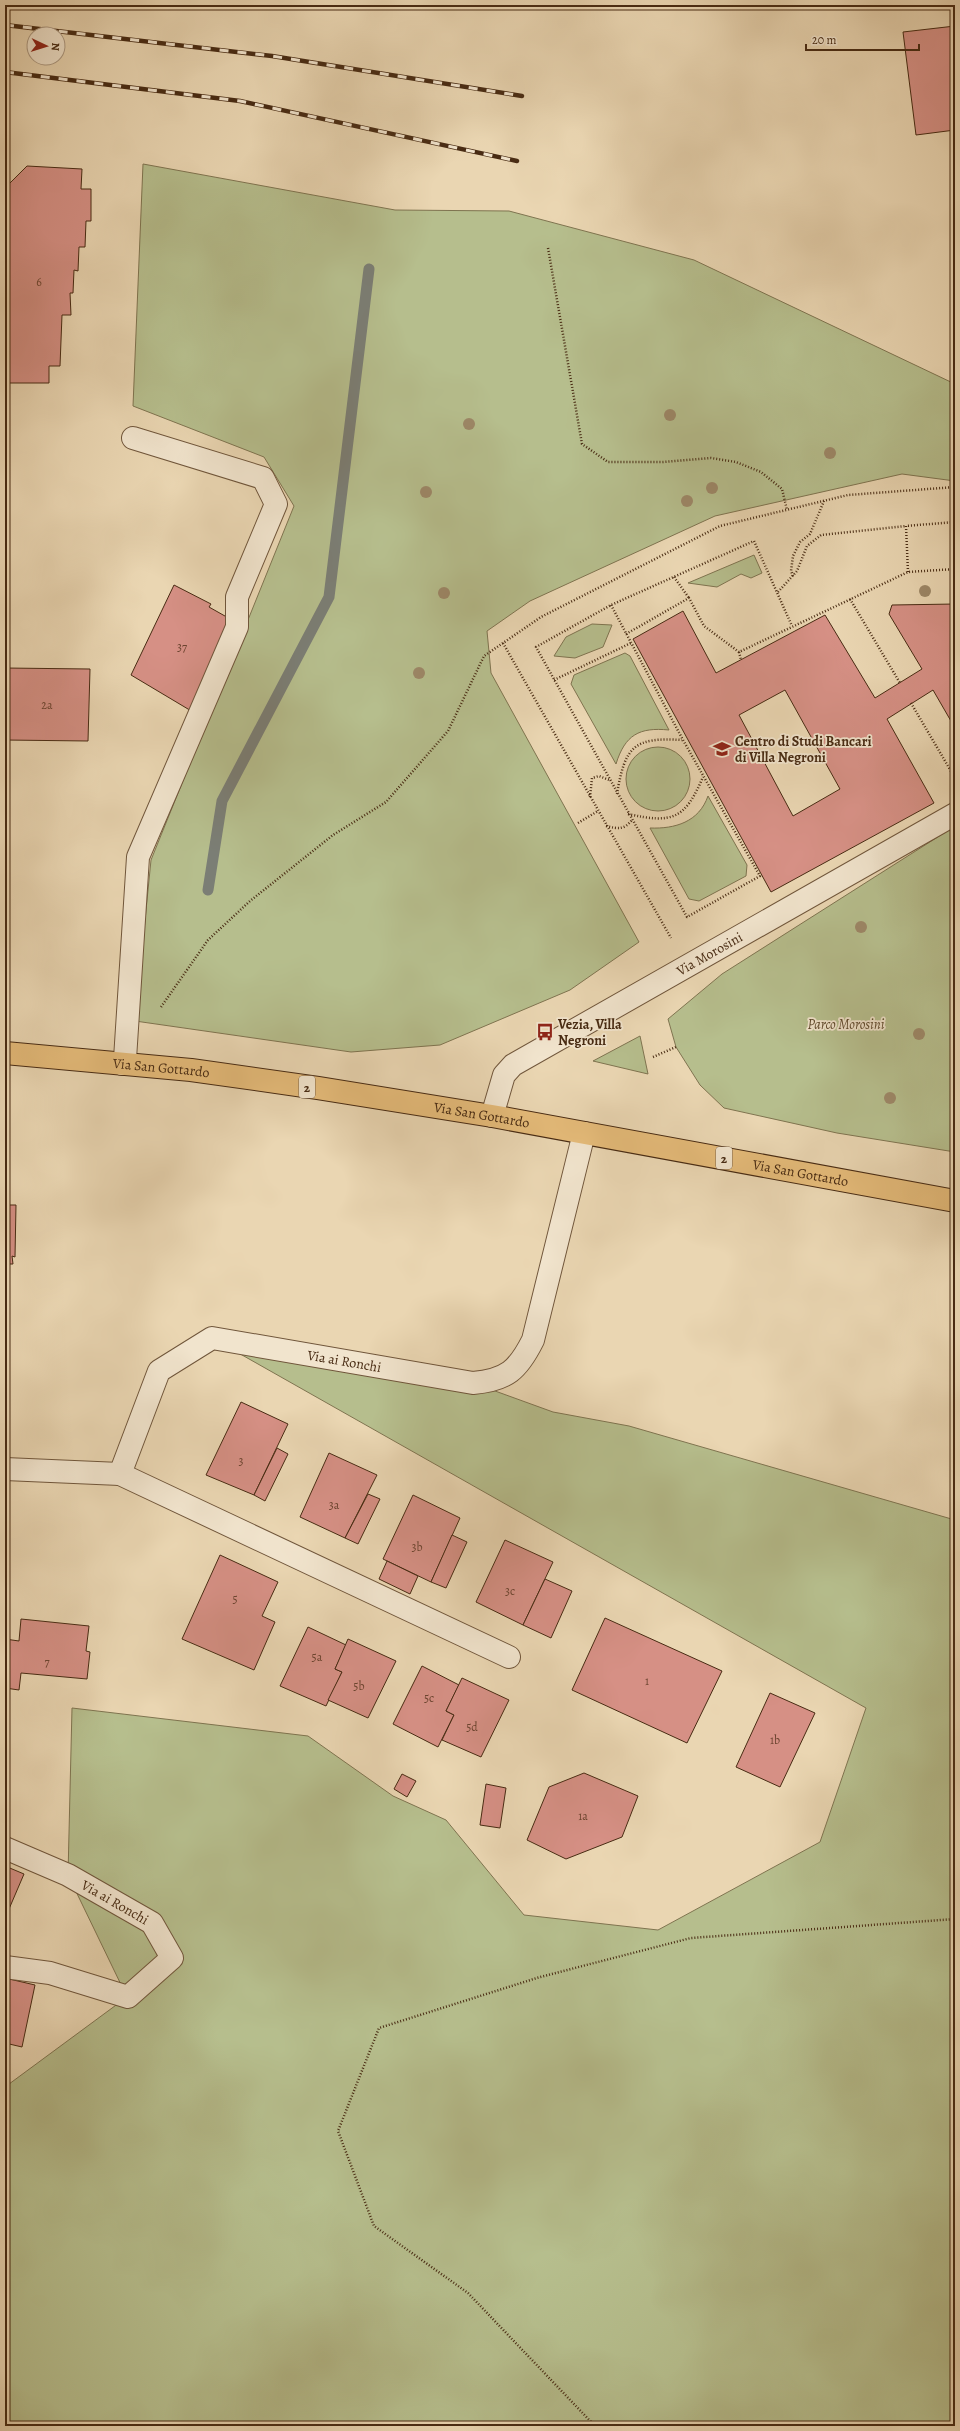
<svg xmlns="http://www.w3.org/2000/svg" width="960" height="2431" viewBox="0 0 960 2431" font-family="Alegreya,serif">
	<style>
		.green { fill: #b6be8d; stroke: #7f7450 }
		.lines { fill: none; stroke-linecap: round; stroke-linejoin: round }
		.stream { stroke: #7b7e75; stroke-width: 11 }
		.building { fill: #d69085; stroke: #482b13; fill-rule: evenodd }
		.minor-casing { stroke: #70563b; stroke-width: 24 }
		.major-casing { stroke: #482b13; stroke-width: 24 }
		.path { stroke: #482b13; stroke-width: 2.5; stroke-dasharray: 1 2; stroke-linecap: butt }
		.minor { stroke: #f1e4cd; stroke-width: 22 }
		.major { stroke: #e5bb79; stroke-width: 22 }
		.rail-casing { stroke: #482b13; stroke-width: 4.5 }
		.rail { stroke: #f1e4cd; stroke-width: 3; stroke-dasharray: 9; stroke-linecap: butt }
		.tree { fill: #9d8868 }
		.labels { text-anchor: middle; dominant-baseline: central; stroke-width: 3.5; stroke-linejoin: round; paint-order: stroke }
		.number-label { font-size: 12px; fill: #6c4430 }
		.shield { fill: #f1e4cd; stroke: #7b624b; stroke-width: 1 }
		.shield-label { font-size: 13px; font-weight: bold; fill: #482b13 }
		.poi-label { font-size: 14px; font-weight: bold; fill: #482b13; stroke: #f1e4cd; text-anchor: start }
		.street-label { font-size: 14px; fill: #482b13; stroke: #f1e4cd }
		.park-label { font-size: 14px; font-style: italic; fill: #5e482b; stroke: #f1e4cd }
	</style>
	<rect width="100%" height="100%" fill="#ead6b2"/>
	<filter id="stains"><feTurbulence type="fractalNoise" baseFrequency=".005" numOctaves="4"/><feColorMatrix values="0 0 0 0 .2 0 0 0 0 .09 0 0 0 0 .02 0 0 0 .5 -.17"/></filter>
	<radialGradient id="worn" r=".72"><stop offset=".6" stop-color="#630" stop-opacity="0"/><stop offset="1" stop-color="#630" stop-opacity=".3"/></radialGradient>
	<g class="green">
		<polygon points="143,164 395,210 509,211 694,260 955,384 955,481 902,474 715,516 530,601 487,631 491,673 639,942 570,990 440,1045 351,1052 135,1021 151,860 294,506 264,457 133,406"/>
		<polygon points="754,555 762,573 751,578 741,574 717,587 688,583"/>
		<polygon points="592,624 612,625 603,647 575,658 554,656 566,637"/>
		<path d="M 625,653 L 630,656 L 669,730 C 639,727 625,735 616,764 L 571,684 L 574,675 Z"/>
		<circle cx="658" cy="779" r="32"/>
		<path d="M 708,796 L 747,865 L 746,876 L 699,901 L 689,899 L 650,828 C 675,829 699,822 708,796 Z"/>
		<polygon points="955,826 955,1152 837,1133 724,1108 700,1085 676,1047 668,1019 722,974"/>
		<polygon points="640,1036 648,1074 593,1061"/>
		<polygon points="212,1338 473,1383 553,1412 629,1426 955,1520 955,2426 5,2426 5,2087 127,1997 68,1875 72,1708 308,1736 393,1796 446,1820 524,1915 658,1930 820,1842 866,1708"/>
	</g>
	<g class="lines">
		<polyline class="stream" points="208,890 222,801 329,597 369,269"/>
	</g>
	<g class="building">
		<polygon points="955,26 955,130 916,135 903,32"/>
		<polygon points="27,166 82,169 81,189 91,189 91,221 86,221 85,247 79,247 78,271 74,270 73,293 70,293 71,315 62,315 60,366 49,366 49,383 5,383 5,188"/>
		<polygon points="174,585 211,604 209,607 232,620 193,712 131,675"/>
		<path d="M 955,604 L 955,728 L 933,690 L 887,719 L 934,803 L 771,892 L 633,639 L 683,611 L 716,673 L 825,615 L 875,698 L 922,669 L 889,614 L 892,605 ZM 785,690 L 840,789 L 793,816 L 739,715 Z"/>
		<polygon points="5,668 90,669 88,741 5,740"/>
		<polygon points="5,1205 16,1205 15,1257 12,1256 13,1264 5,1264"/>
		<polygon points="241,1402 288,1424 254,1495 206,1475"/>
		<polygon points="277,1448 288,1454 265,1501 254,1495"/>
		<polygon points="329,1453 377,1475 345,1538 300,1517"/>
		<polygon points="368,1494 380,1499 358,1544 345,1538"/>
		<polygon points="413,1495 460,1518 431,1582 383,1559"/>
		<polygon points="452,1535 467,1542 446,1588 431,1582"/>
		<polygon points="505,1540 553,1562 523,1625 476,1602"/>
		<polygon points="220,1555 278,1582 262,1616 275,1622 254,1670 182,1639"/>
		<polygon points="387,1561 418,1576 410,1594 379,1579"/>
		<polygon points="545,1579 572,1591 551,1638 523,1625"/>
		<polygon points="605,1618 722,1671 687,1743 572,1690"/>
		<polygon points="21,1619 89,1626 86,1651 90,1652 87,1679 21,1673 19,1690 5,1688 5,1639 19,1641"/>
		<polygon points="308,1627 346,1645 335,1669 342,1672 326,1706 280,1686"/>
		<polygon points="348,1639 396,1661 368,1718 328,1700 342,1672 335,1669"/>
		<polygon points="422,1666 459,1685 446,1711 454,1715 438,1747 393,1724"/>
		<polygon points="462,1678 509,1700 481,1757 442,1740 454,1715 446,1711"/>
		<polygon points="770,1693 815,1713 780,1787 736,1767"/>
		<polygon points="584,1773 638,1796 622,1837 566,1859 527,1840 549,1787"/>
		<polygon points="402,1774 416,1781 407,1797 394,1789"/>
		<polygon points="486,1784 506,1788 500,1828 480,1825"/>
		<polygon points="5,1866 24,1874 6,1916 5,1915"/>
		<polygon points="5,1978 35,1985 22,2047 5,2043"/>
	</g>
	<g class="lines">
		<g class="minor-casing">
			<g id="minor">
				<polyline points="122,1064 125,1059 138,857 237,627 237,597 276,504 263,478 133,438"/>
				<path id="s1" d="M 492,1116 L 504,1075 L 513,1065 L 955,814"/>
				<path id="s2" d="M 5,1469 L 120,1474 L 159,1371 L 212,1338 L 473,1383 C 507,1380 518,1370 533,1340 L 584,1133"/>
				<polyline points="120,1474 509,1657"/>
				<path id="s3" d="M 5,1848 L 68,1875 L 152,1923 L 172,1958 L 128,1997 L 50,1973 L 5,1967"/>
			</g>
		</g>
		<g class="major-casing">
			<g id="major">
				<path id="s4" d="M 5,1053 L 191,1070 L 318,1088 L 492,1116 L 955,1201"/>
			</g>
		</g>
		<g class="path">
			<polyline points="548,248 582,444 608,462 663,462 711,458 736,462 761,472 782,489 787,510"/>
			<polyline points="908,572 906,526 955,522"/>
			<polyline points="793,576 791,571 793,556 800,542 810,534 824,501"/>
			<polyline points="674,577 689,598"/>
			<polyline points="778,592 797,571 807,546 821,535 906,526"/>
			<polyline points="850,599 900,683"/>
			<polyline points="611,605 683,740 760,876 687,917 536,647 611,605 754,541 792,626"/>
			<polyline points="626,634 689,598 704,626 739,652 908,572 955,569"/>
			<polyline points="503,643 671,938"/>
			<polyline points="739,652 741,660"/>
			<polyline points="554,680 631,643"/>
			<polyline points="911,703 955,778"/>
			<path d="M 617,794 C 625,746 634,737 682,740"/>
			<polyline points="590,797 592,778 599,776 609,780"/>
			<path d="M 628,814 C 673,824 685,819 703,777"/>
			<polyline points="578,823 598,811"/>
			<path d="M 606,826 C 618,829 624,830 632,820"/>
			<polyline points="161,1007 208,940 250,901 333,835 386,802 448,731 484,656 541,617 720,526 848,495 955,487"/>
			<polyline points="653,1057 676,1047"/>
			<polyline points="595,2426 468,2293 374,2226 338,2131 379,2028 540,1977 691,1938 955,1919"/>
		</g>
		<use href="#minor" class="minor"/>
		<use href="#major" class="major"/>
		<g class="rail-casing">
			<g id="rail">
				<polyline points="5,25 272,56 522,96"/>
				<polyline points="5,72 240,101 517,161"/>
			</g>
		</g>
		<use href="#rail" class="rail"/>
	</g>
	<g class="tree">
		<circle cx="670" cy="415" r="6"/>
		<circle cx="469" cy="424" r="6"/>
		<circle cx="830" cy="453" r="6"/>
		<circle cx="712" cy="488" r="6"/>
		<circle cx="426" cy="492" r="6"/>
		<circle cx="687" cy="501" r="6"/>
		<circle cx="925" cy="591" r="6"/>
		<circle cx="444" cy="593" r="6"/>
		<circle cx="419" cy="673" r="6"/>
		<circle cx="861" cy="927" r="6"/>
		<circle cx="919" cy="1034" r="6"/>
		<circle cx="890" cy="1098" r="6"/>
	</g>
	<defs>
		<g id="university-bare" transform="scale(1.38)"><path d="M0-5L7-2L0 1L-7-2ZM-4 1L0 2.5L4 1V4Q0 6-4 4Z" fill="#8f2418" stroke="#f1e4cd" stroke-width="2.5" paint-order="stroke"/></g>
		<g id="bus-bare" transform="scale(1.38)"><path d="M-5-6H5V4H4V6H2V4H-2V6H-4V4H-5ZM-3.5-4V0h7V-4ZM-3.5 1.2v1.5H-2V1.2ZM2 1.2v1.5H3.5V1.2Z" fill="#8f2418" stroke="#f1e4cd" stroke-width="2.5" paint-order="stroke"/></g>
	</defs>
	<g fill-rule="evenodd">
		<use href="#university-bare" x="722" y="749"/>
		<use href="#bus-bare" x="545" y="1032"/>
	</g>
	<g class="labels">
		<g class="number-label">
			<text x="39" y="282">6</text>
			<text x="182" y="647">37</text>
			<text x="47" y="705">2a</text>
			<text x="241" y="1461">3</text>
			<text x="334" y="1505">3a</text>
			<text x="417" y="1547">3b</text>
			<text x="510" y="1591">3c</text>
			<text x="235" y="1599">5</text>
			<text x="317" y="1657">5a</text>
			<text x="47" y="1662">7</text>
			<text x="647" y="1681">1</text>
			<text x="359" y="1686">5b</text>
			<text x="429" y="1698">5c</text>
			<text x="472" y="1727">5d</text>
			<text x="775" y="1740">1b</text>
			<text x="583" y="1816">1a</text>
		</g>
		<g class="shield">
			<rect x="299" y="1076" width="16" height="22" rx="3"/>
			<rect x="716" y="1147" width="16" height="22" rx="3"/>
		</g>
		<g class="shield-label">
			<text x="307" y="1087">2</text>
			<text x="724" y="1158">2</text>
		</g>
		<g class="poi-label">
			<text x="735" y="741">Centro di Studi Bancari<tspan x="735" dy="16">di Villa Negroni</tspan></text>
			<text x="558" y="1024">Vezia, Villa<tspan x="558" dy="16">Negroni</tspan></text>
		</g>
		<g class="street-label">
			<text stroke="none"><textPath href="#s1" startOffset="282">Via Morosini</textPath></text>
			<text stroke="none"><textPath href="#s4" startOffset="157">Via San Gottardo</textPath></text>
			<text stroke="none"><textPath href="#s4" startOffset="481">Via San Gottardo</textPath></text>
			<text stroke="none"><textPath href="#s4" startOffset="805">Via San Gottardo</textPath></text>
			<text stroke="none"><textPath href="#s2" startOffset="422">Via ai Ronchi</textPath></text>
			<text stroke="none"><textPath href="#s3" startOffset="123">Via ai Ronchi</textPath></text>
		</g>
		<g class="park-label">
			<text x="846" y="1024">Parco Morosini</text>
		</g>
	</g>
	<rect width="960" height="2431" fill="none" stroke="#ead6b2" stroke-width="20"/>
	<rect x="6" y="6" width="948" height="2419" fill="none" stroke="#482b13" stroke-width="2"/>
	<rect x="10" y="10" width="940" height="2411" fill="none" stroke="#482b13"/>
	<g transform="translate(46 46) rotate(94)"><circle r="19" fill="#f1e4cd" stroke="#ad9a83"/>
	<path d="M0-3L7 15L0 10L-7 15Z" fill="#8f2418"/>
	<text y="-6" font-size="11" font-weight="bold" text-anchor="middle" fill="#482b13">N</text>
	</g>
	<path d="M806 44v6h113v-6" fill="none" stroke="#482b13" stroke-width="2"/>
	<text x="812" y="44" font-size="12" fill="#482b13" stroke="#f1e4cd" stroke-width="3" paint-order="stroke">20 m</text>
	<rect width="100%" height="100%" filter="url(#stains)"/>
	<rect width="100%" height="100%" fill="url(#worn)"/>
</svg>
